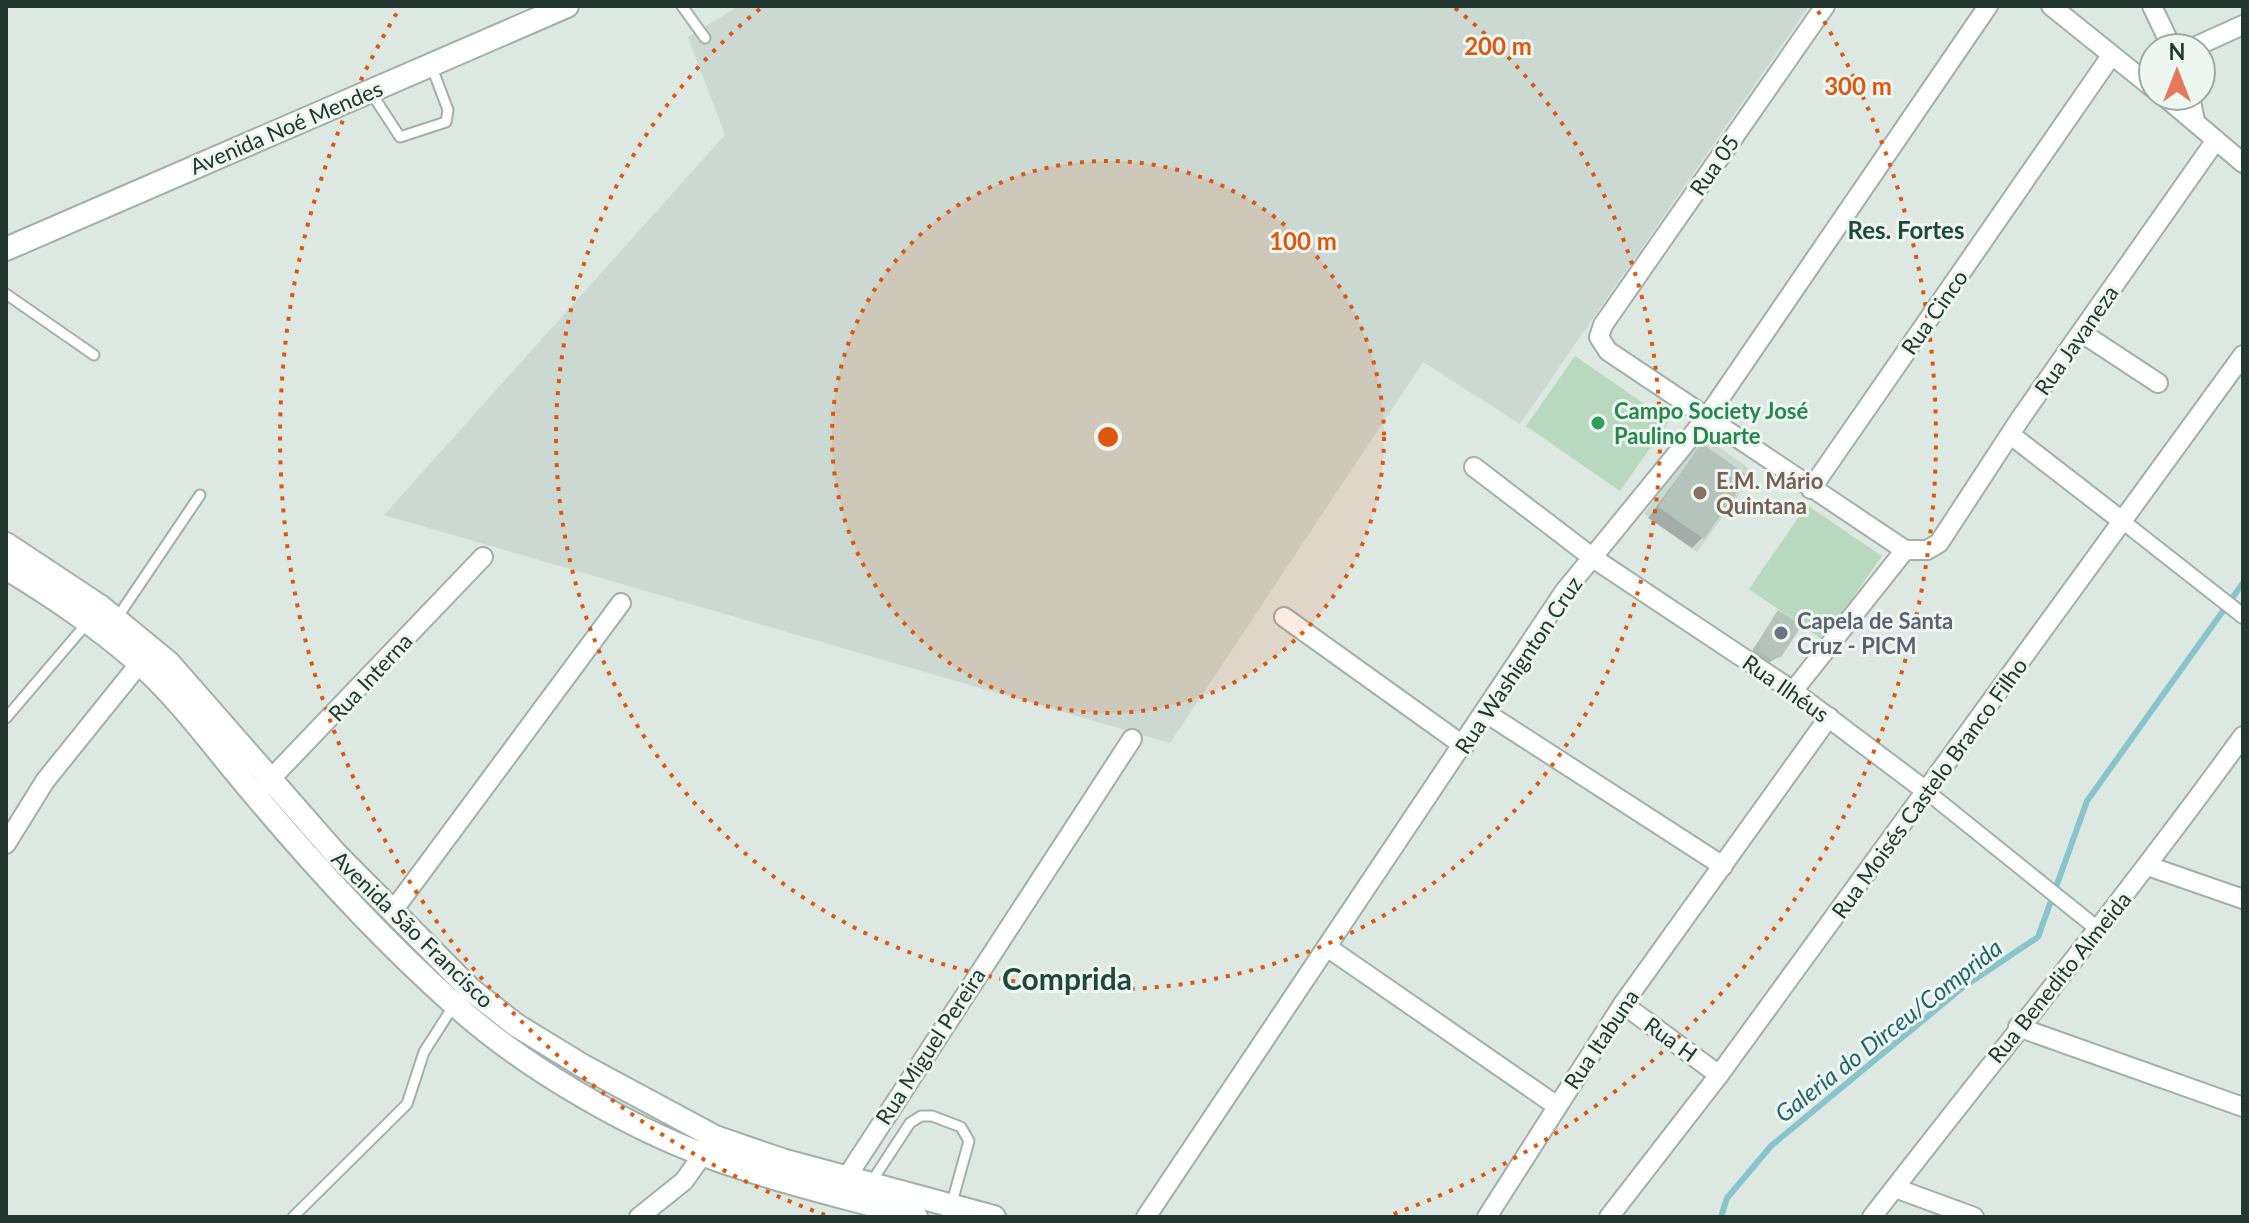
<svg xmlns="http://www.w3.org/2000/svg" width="2249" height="1223" viewBox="0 0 2249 1223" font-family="Lato,sans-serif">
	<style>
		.built { fill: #ccd8d2 }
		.green { fill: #b8d8bf }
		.shadow { fill: #0003 }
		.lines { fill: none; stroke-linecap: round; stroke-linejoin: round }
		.stream { stroke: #89c4ca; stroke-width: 6 }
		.building { fill: #b4c3bc }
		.service-casing { stroke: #a2afaa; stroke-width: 13 }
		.pedestrian-casing { stroke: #a2afaa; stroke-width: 18 }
		.minor-casing { stroke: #a2afaa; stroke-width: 22 }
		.tertiary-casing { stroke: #a2afaa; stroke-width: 26 }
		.service { stroke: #fff; stroke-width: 9 }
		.pedestrian { stroke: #fff; stroke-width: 14 }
		.minor { stroke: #fff; stroke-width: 18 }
		.tertiary { stroke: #fff; stroke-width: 22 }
		.ring { fill: none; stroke: #de570e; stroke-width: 4; stroke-dasharray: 4 8 }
		.leisure-dot { fill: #2e9e5b; stroke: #eef6f1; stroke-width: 3 }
		.education-dot { fill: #8d6e63; stroke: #eef6f1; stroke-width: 3 }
		.worship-dot { fill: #6b7280; stroke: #eef6f1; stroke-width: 3 }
		.labels { text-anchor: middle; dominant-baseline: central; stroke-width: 6; stroke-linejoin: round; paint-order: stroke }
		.street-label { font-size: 22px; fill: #213730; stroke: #eef6f1 }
		.leisure-label { font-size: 22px; font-weight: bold; fill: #27864d; stroke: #eef6f1; text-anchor: start }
		.education-label { font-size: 22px; font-weight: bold; fill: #785e54; stroke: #eef6f1; text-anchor: start }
		.worship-label { font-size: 22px; font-weight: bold; fill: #5b616d; stroke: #eef6f1; text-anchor: start }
		.neighbourhood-label { font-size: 24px; font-weight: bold; fill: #1f473b; stroke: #eef6f1 }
		.water-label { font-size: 24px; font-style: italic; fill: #20656d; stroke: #eef6f1 }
		.district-label { font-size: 30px; font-weight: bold; fill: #1f473b; stroke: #eef6f1 }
		.centre { fill: #de570e; stroke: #eef6f1; stroke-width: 4 }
		.ring-label { font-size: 24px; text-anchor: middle; font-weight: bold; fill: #de570e; stroke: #eef6f1; stroke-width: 6; stroke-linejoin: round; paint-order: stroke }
	</style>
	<rect width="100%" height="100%" fill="#dee8e3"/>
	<g class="built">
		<polygon points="739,6 1809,6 1520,424 1423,362 1170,743 384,515 725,135 688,37"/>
		<polygon points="1702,435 1755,473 1697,552 1644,514"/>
	</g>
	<g class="green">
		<polygon points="1575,356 1669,421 1620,491 1526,426"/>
		<polygon points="1807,505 1882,556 1823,640 1749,589"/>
	</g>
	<g class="shadow">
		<polygon points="1701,446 1702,538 1692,548 1648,518"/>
		<polygon points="1779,613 1780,656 1763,666 1752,657 1753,649"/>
	</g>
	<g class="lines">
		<polyline class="stream" points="1721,1217 1727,1198 1771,1146 1962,988 2038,937 2087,801 2243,583"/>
	</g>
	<g class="building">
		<polygon points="1701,443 1748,476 1704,539 1658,507"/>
		<polygon points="1778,610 1802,625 1781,657 1771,660 1758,650 1759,640"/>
	</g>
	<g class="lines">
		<g class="service-casing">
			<g id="service">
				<polyline points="682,6 705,38"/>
				<polyline points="370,91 400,137 446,122 448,110 431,65"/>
				<polyline points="6,294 94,355"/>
				<polyline points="117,618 200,495"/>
				<polyline points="6,718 88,622"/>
				<polyline points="870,1184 910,1123 921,1116 932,1116 961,1127 969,1141 951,1206"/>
				<polyline points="293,1217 407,1104 424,1052 454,1005"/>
			</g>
		</g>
		<g class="pedestrian-casing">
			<g id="pedestrian">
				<polyline points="2122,521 2243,616"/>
				<polyline points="1926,791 2089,922"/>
			</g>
		</g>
		<g class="minor-casing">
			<g id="minor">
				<polyline points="1825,6 1603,325 1599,337 1608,351 1905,550 1927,550 1939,543 2020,419 2216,140"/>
				<polyline points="2051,6 2153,88"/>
				<polyline points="2152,6 2172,48"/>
				<polyline points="2192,48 2243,25"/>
				<polyline points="2164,96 2243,163"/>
				<polyline points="2190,96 2195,121"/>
				<polyline points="2082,333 2158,383"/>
				<polyline points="2011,435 2122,521"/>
				<polyline points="1474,467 1593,558 1793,691 1926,791"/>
				<polyline points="1811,489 2111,56"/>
				<polyline points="1284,617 1464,746"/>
				<polyline points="1793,691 1905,550"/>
				<polyline points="1486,713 1723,866"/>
				<polyline points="262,788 483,557"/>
				<polyline points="6,844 45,781 140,663"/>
				<polyline points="2148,866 2243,899"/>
				<polyline points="392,912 621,603"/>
				<polyline points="1327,947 1557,1106"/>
				<polyline points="1623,1004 1719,1075"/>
				<polyline points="2018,1027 2243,1107"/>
				<polyline points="1895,1188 1974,1217"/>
				<polyline points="839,1189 1132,739"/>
				<polyline points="639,1217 684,1181 711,1143"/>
				<polyline points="1146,1217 1564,592 1707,417 1988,6"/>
				<polyline points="1487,1217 1623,1004 1829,717"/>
				<polyline points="1609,1217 1719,1075 2243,355"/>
				<path d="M 1872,1217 C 1996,1057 2124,900 2243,736"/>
			</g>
		</g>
		<g class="tertiary-casing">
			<g id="tertiary">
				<polyline points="6,249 567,6"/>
				<polyline points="6,544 101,607 169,663 336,854 470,989 516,1025 583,1066 715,1137 782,1160 994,1217"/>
				<path d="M 6,568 C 53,597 97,626 138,662 C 182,701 216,750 254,794 C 316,868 382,940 454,1004 C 520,1064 623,1125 707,1156 C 775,1181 846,1197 916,1217"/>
			</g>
		</g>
		<use href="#service" class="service"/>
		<use href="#pedestrian" class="pedestrian"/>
		<use href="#minor" class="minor"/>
		<use href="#tertiary" class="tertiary"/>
	</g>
	<circle cx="1108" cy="437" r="276" fill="#de570e" fill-opacity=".12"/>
	<g class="ring">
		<circle cx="1108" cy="437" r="276"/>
		<path d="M1455 8A552 552 0 1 1 761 8"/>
		<path d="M825 1215A828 828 0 0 1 398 11M1818 11A828 828 0 0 1 1391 1215"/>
	</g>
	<circle class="leisure-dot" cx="1598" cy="423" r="8"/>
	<circle class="education-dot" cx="1700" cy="493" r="8"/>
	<circle class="worship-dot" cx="1781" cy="633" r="8"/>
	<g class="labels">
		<g class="street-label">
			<text transform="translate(286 127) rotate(-23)">Avenida Noé Mendes</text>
			<text transform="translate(1714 165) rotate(-55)">Rua 05</text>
			<text transform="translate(1934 312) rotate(-55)">Rua Cinco</text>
			<text transform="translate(2076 340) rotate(-55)">Rua Javaneza</text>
			<text transform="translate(1518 665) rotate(-56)">Rua Washignton Cruz</text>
			<text transform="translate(370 677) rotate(-47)">Rua Interna</text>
			<text transform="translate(1786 688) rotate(35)">Rua Ilhéus</text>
			<text transform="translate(1929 788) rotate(-54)">Rua Moisés Castelo Branco Filho</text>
			<text transform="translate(413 929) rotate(44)">Avenida São Francisco</text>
			<text transform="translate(2059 977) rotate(-51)">Rua Benedito Almeida</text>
			<text transform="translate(1601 1039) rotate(-56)">Rua Itabuna</text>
			<text transform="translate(1671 1039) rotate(36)">Rua H</text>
			<text transform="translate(930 1046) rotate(-57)">Rua Miguel Pereira</text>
		</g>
		<g class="leisure-label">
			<text x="1614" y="410">Campo Society José<tspan x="1614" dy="25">Paulino Duarte</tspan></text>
		</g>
		<g class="education-label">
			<text x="1716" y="480">E.M. Mário<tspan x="1716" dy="25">Quintana</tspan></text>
		</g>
		<g class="worship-label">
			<text x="1797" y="620">Capela de Santa<tspan x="1797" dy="25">Cruz - PICM</tspan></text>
		</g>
		<g class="neighbourhood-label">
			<text x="1906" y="229">Res. Fortes</text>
		</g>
		<g class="water-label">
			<text transform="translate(1888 1030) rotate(-38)">Galeria do Dirceu/Comprida</text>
		</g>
		<g class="district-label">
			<text x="1067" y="978">Comprida</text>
		</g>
	</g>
	<circle cx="1108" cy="437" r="12" class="centre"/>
	<g class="ring-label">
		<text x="1498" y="55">200 m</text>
		<text x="1858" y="95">300 m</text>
		<text x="1303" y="250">100 m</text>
	</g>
	<rect width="2249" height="1223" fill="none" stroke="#213730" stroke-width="16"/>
	<g transform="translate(2177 72)"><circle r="38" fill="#eef6f1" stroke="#9caaa4" stroke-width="2"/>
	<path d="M0-6L14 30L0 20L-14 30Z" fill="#e7785d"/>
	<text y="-12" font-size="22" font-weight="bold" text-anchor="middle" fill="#213730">N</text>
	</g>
</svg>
